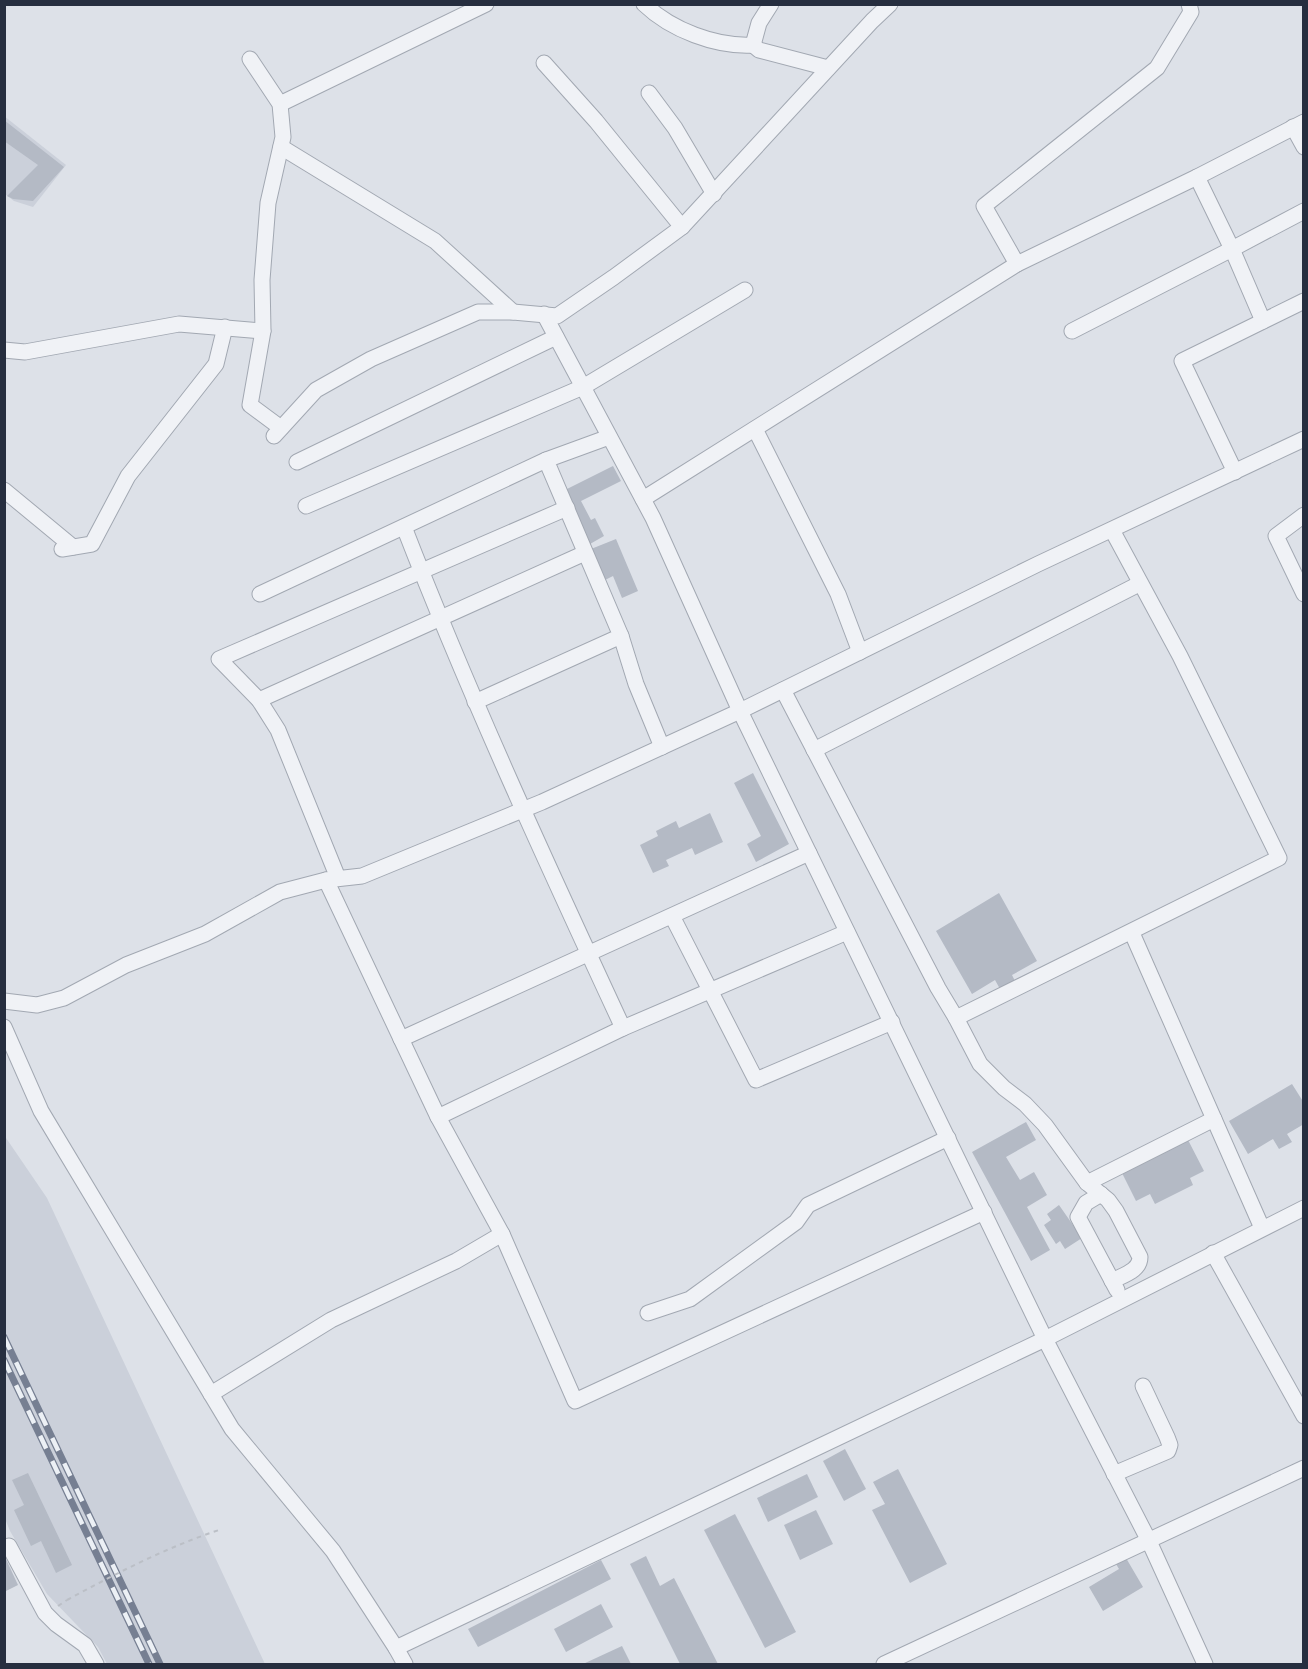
<svg xmlns="http://www.w3.org/2000/svg" width="1308" height="1669" viewBox="0 0 1308 1669" font-family="Mulish,sans-serif">
	<style>
		.built { fill: #cbd0da }
		.building { fill: #b4bac5 }
		.lines { fill: none; stroke-linecap: round; stroke-linejoin: round }
		.minor-casing { stroke: #a2a8b2; stroke-width: 17 }
		.path { stroke: #bbbfc6; stroke-width: 2; stroke-dasharray: 4.5 4.5; stroke-linecap: butt }
		.minor { stroke: #f0f2f6; stroke-width: 15 }
		.rail-casing { stroke: #767f92; stroke-width: 7 }
		.rail { stroke: #ecf0f5; stroke-width: 4.5; stroke-dasharray: 14; stroke-linecap: butt }
		.path-bridge { stroke: #bbbfc6; stroke-width: 2; stroke-dasharray: 4.5 4.5; stroke-linecap: butt }
	</style>
	<rect width="100%" height="100%" fill="#dde1e8"/>
	<g class="built">
		<polygon points="4,116 66,165 33,207 14,201 5,194"/>
		<polygon points="4,1135 47,1198 265,1664 107,1664 98,1647 47,1594 10,1531 4,1516"/>
	</g>
	<g class="building">
		<polygon points="4,120 64,167 33,201 13,199 7,196 38,165 4,141"/>
		<polygon points="613,466 621,481 581,501 591,520 595,518 604,536 590,544 563,491"/>
		<polygon points="616,539 638,591 622,598 613,576 605,580 591,549"/>
		<polygon points="753,773 789,844 756,862 747,844 761,836 734,783"/>
		<polygon points="710,813 723,842 695,855 692,848 666,860 669,866 653,873 640,845 658,836 656,831 676,821 679,828"/>
		<polygon points="999,893 1037,961 1012,975 1015,981 1000,989 995,980 972,994 936,931"/>
		<polygon points="1292,1084 1304,1103 1304,1124 1287,1134 1292,1142 1279,1149 1273,1139 1248,1154 1229,1121"/>
		<polygon points="1026,1122 1036,1140 1006,1157 1020,1180 1034,1172 1047,1195 1027,1207 1050,1250 1031,1261 972,1152"/>
		<polygon points="1187,1138 1204,1171 1190,1178 1193,1185 1155,1204 1150,1194 1136,1201 1121,1171"/>
		<polygon points="1059,1205 1082,1238 1065,1249 1060,1241 1056,1244 1044,1225 1051,1220 1047,1214"/>
		<polygon points="845,1449 866,1489 844,1501 823,1461"/>
		<polygon points="898,1469 947,1564 910,1583 872,1510 885,1504 873,1482"/>
		<polygon points="28,1473 72,1565 56,1573 41,1541 31,1546 14,1510 24,1505 12,1480"/>
		<polygon points="807,1474 818,1497 768,1522 757,1498"/>
		<polygon points="816,1510 833,1544 800,1560 784,1525"/>
		<polygon points="735,1514 796,1632 765,1648 704,1530"/>
		<polygon points="646,1556 660,1586 674,1578 718,1664 680,1664 630,1564"/>
		<polygon points="1126,1558 1143,1587 1103,1611 1089,1587 1119,1569 1116,1564"/>
		<polygon points="6,1559 18,1585 4,1592 4,1560"/>
		<polygon points="601,1560 611,1579 478,1647 468,1629"/>
		<polygon points="601,1604 613,1627 566,1652 554,1629"/>
		<polygon points="622,1646 631,1664 583,1664"/>
	</g>
	<g class="lines">
		<g class="minor-casing">
			<g id="minor">
				<path d="M 644,4 C 671,30 716,47 753,45"/>
				<polyline points="771,4 759,23 753,45 759,50 828,68"/>
				<polyline points="1189,4 1191,12 1157,68 984,206 1017,264 1197,177"/>
				<polyline points="250,59 280,104 283,137 268,203 262,280 263,331 250,405 281,428"/>
				<polyline points="544,63 596,121 682,227"/>
				<polyline points="649,93 675,128 714,194"/>
				<polyline points="280,104 486,4"/>
				<polyline points="1304,122 1197,177 1232,249 1304,211"/>
				<polyline points="1293,127 1304,147"/>
				<polyline points="281,147 435,241 513,312"/>
				<polyline points="544,314 653,518 740,711 1045,1339 1148,1539 1205,1664"/>
				<polyline points="1072,331 1232,249 1263,321"/>
				<polyline points="4,350 25,352 179,324 263,331"/>
				<polyline points="755,429 838,594 860,652"/>
				<polyline points="274,436 316,390 371,359 478,312 513,312 557,316 614,277 682,227 872,21 890,4"/>
				<polyline points="297,462 556,337"/>
				<polyline points="1235,472 1182,361 1304,301"/>
				<polyline points="4,490 73,547"/>
				<polyline points="643,499 1017,264"/>
				<polyline points="306,506 583,387 745,290"/>
				<polyline points="1304,515 1276,536 1304,594"/>
				<polyline points="62,549 92,544 128,476 216,364 225,327"/>
				<polyline points="260,594 546,460"/>
				<polyline points="621,636 636,684 662,747"/>
				<polyline points="783,690 938,988 956,1018 1279,858 1180,656 1112,530"/>
				<polyline points="259,700 219,659 567,508"/>
				<polyline points="475,702 621,636 546,460 609,437"/>
				<polyline points="814,750 1139,584"/>
				<polyline points="338,878 278,730 259,700 585,553"/>
				<path d="M 326,880 L 438,1117 L 623,1028 C 546,862 470,697 404,527"/>
				<polyline points="672,916 756,1080 892,1022"/>
				<polyline points="1132,933 1262,1228"/>
				<polyline points="4,1001 37,1005 64,998 126,965 205,934 280,892 326,880 362,876 542,802 740,711 1038,564 1304,439"/>
				<path d="M 956,1018 L 980,1064 L 1004,1088 L 1025,1104 L 1045,1125 L 1087,1183 L 1108,1200 L 1116,1211 L 1140,1257 C 1140,1271 1123,1275 1112,1281"/>
				<polyline points="4,1027 41,1111 232,1429 333,1551 396,1648 405,1664"/>
				<polyline points="623,1028 847,932"/>
				<polyline points="401,1039 809,853"/>
				<polyline points="1087,1183 1214,1119"/>
				<polyline points="1101,1194 1086,1203 1078,1217 1117,1290"/>
				<polyline points="502,1234 575,1401 984,1212"/>
				<polyline points="1213,1253 1304,1416"/>
				<polyline points="648,1313 690,1299 796,1222 808,1205 948,1138"/>
				<polyline points="211,1394 331,1320 456,1261 502,1234 438,1117"/>
				<polyline points="1114,1474 1168,1451 1170,1445 1167,1437 1143,1386"/>
				<polyline points="4,1548 9,1546 45,1613 56,1624 85,1645 96,1664"/>
				<polyline points="396,1648 1045,1339 1304,1208"/>
				<polyline points="884,1664 1304,1468"/>
			</g>
		</g>
		<polyline class="path" points="58,1606 67,1600"/>
		<use href="#minor" class="minor"/>
		<g class="rail-casing">
			<g id="rail">
				<polyline points="4,1337 160,1664"/>
				<polyline points="4,1360 149,1664"/>
			</g>
		</g>
		<use href="#rail" class="rail"/>
		<path class="path-bridge" d="M 67,1600 C 117,1573 167,1547 222,1529"/>
	</g>
	<rect width="1308" height="1669" fill="none" stroke="#262e3f" stroke-width="12"/>
</svg>
